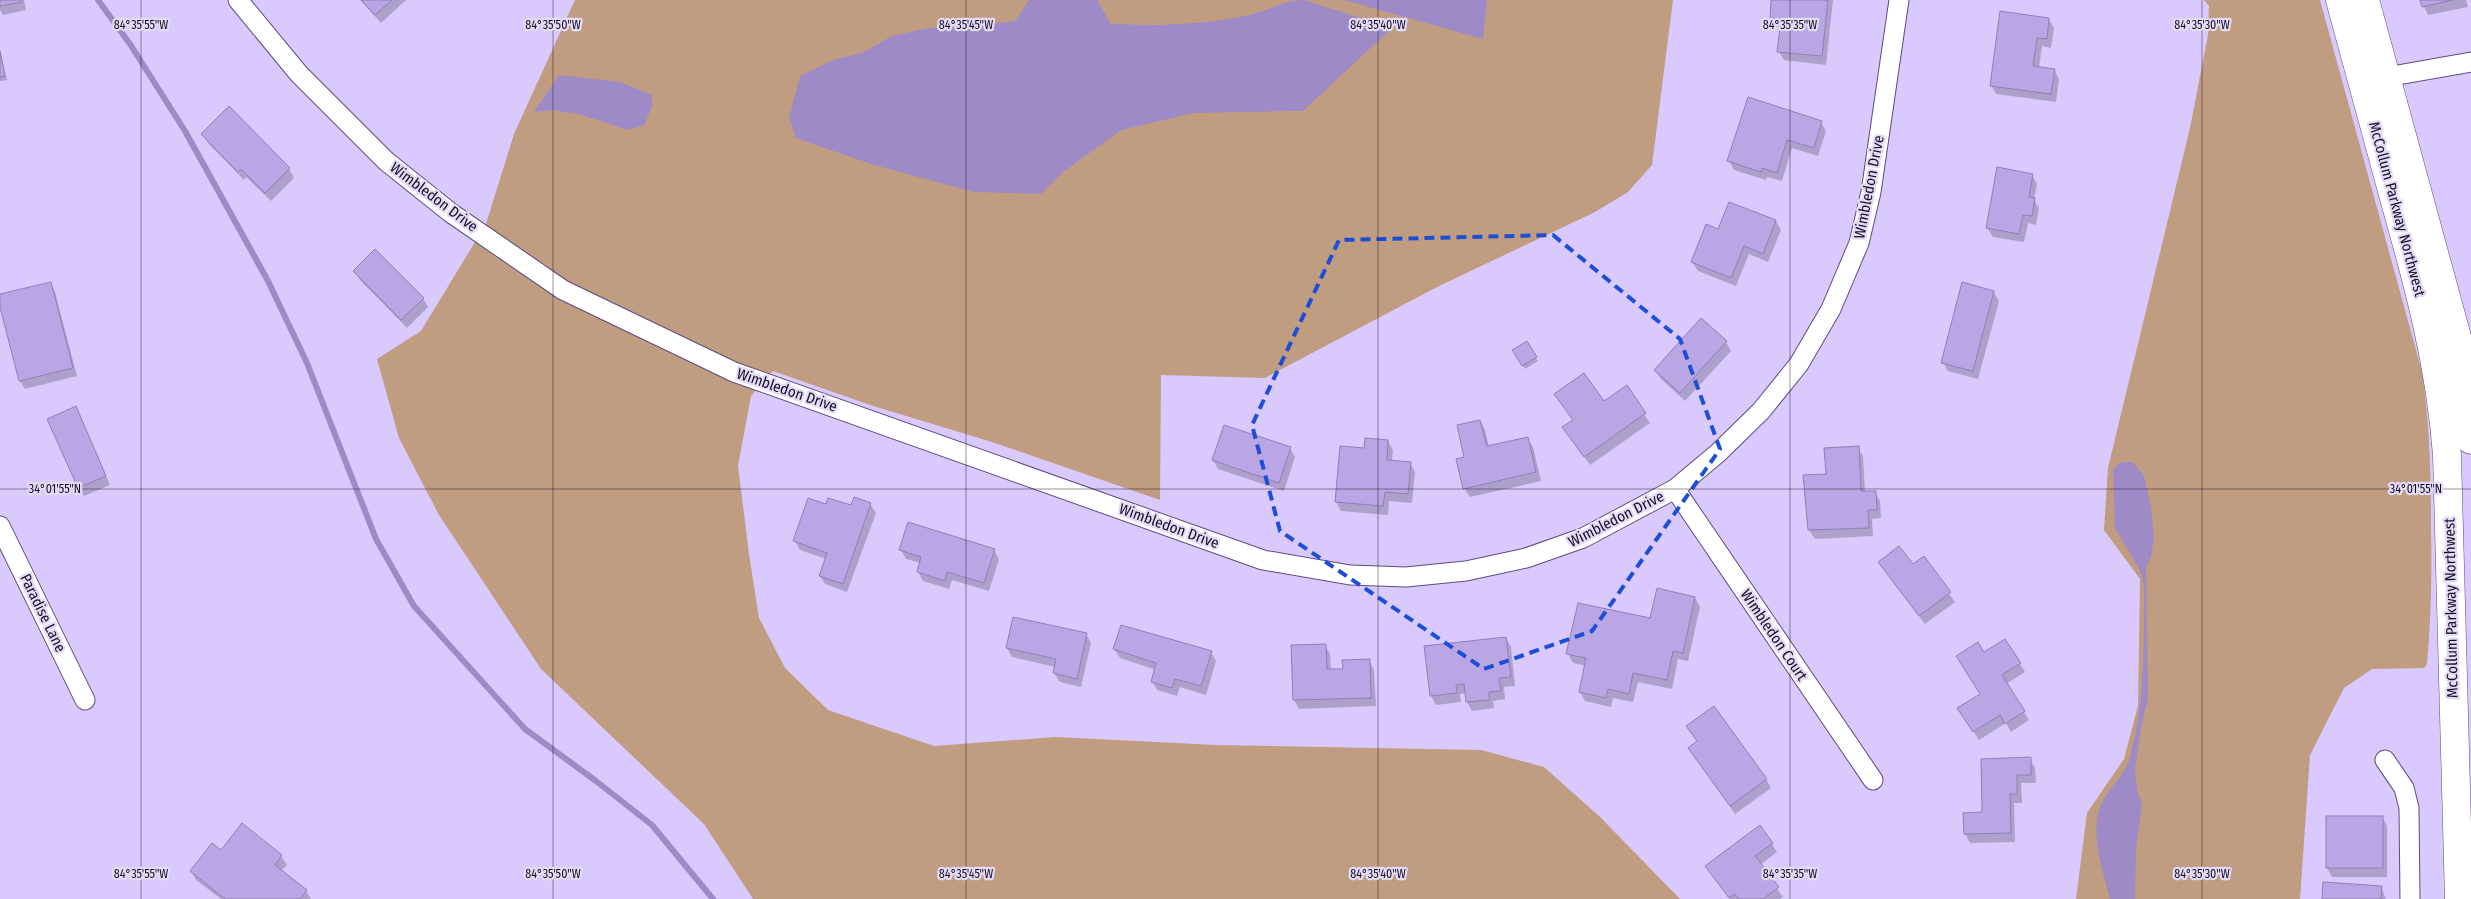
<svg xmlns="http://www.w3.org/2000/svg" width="2471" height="899" viewBox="0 0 2471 899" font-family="'Fira Sans Condensed',sans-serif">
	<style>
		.green { fill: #c09c80 }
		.water { fill: #9e8ac6 }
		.shadow { fill: #0003 }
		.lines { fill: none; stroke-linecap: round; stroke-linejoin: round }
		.stream { stroke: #9e8ac6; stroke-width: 6 }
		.building { fill: #baa6e5; stroke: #917eb9 }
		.street-casing { stroke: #5e4b83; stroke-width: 21 }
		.secondary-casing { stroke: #5e4b83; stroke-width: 29 }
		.street { stroke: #fff; stroke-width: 19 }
		.secondary { stroke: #fff; stroke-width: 28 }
		.marked { fill: none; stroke: #1d4ed8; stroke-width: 4; stroke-dasharray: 10 6; stroke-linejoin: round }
		.ticks { fill: none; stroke: #170e25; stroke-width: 1; stroke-opacity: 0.45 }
		.labels { text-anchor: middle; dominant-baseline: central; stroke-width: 4.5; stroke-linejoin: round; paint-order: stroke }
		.street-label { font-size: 15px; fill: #170e25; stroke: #e3dbf5 }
		.ticks-label { font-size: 12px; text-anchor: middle; fill: #170e25; stroke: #e3dbf5; stroke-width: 4.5; stroke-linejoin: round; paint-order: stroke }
	</style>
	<rect width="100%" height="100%" fill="#d9c9fd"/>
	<g class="green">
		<polygon points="575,0 1673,0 1652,165 1628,192 1595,212 1437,287 1265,378 1161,375 1160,500 992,442 870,405 773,371 751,396 738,466 749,554 759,618 785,668 828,710 934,746 1056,737 1216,745 1481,750 1544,767 1600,817 1680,899 753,899 704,824 541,669 439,515 399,438 377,359 421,331 486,224 514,134"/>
		<path d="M 2204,0 L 2320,0 L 2422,372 C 2430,426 2431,476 2431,531 C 2432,576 2431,619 2427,664 L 2424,668 L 2372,669 L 2344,688 L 2310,755 L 2300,899 L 2076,899 L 2087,813 L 2124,759 L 2138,706 L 2140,579 L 2104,530 L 2108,468 L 2190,128 L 2208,35 L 2209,6 Z"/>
	</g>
	<g class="water">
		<path d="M 1029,0 L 1097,0 L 1111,24 C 1158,26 1207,25 1253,14 C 1271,9 1286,0 1304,0 L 1392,28 L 1303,111 L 1193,113 L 1121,130 L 1063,172 L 1041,194 L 974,192 L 874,165 L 796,138 L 789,118 L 800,76 L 833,60 L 862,53 L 892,36 L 929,28 L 968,27 L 1015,21 Z"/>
		<polygon points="1344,0 1487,0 1483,39"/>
		<polygon points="559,75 620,82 652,95 652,107 644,125 628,130 579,114 552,110 534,112"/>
		<path d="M 2121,462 L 2133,462 L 2144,476 L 2151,507 L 2154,539 L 2151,557 L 2146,567 L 2148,699 L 2141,727 L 2135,770 L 2137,790 L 2142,804 L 2136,849 L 2135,899 L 2110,899 C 2102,868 2086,824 2106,796 C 2115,782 2127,771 2131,754 C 2145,699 2144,643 2144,587 L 2141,572 L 2115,528 L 2113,469 Z"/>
	</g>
	<g class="shadow">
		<polygon points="0,0 24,0 26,10 3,15 0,10"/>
		<polygon points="360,0 406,0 381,23"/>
		<polygon points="1773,0 1833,0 1826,65 1784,60 1779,52 1781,27 1776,27 1771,18"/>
		<polygon points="2421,0 2466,0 2468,7 2428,15"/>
		<polygon points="2049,19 2054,28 2051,48 2042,46 2039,68 2054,70 2059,79 2056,102 1996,94 1991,85"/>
		<polygon points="0,50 7,80 0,81"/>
		<polygon points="229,108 289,169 294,178 271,201 246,177 244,180 208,143 203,134"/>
		<polygon points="1821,122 1826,131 1818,156 1792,148 1782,181 1767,177 1766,180 1734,170 1729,161"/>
		<polygon points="2032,175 2037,184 2034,200 2039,208 2036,225 2028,223 2024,242 1993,237 1987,228"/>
		<polygon points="1729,203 1776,221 1781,230 1768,262 1749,254 1736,286 1698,271 1692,262 1718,231"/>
		<polygon points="355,271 423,298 428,307 407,328 360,280"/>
		<polygon points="50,283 55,292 77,376 25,389 20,381 0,296"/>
		<polygon points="1994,292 1999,301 1978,379 1948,371 1943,362"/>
		<polygon points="1726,342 1731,351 1685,401 1661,379 1655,370"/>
		<polygon points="1526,343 1538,361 1525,369 1514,350"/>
		<polygon points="1626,387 1650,423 1590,465 1564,428 1574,421 1561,403 1604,403"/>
		<polygon points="80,417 110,485 84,496 79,487"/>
		<polygon points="1480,421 1485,430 1489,447 1527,438 1533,447 1541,481 1470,497 1465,489 1458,460 1466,458"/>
		<polygon points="1388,441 1393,450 1392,461 1410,463 1415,472 1412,503 1389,501 1388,515 1341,511 1336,502"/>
		<polygon points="1290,448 1295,457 1284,491 1218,469 1213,460"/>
		<polygon points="1858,448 1863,456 1865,492 1875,492 1880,501 1881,518 1872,519 1873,536 1815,539 1809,530 1804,476 1827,475"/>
		<polygon points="870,504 876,513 847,592 825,584 820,576 826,559 800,550 795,541 826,506 852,507"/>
		<polygon points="901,550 994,550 999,559 989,591 952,580 949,589 923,581 918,572 921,563 906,559"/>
		<polygon points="1924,558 1955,602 1925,624 1885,571 1912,566"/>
		<polygon points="1695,598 1700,607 1688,661 1678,659 1672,689 1638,682 1633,702 1613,698 1611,707 1585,701 1580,692 1586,666 1573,663 1568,654 1651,620"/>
		<polygon points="1086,634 1091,643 1081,687 1060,682 1054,673 1056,667 1012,657 1007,648"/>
		<polygon points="1506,638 1511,647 1515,686 1504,687 1505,699 1493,701 1494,708 1472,711 1467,702 1466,693 1460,694 1461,702 1436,705 1431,696"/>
		<polygon points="1325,645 1330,654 1331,670 1344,670 1369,661 1374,670 1376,706 1299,709 1294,700 1292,646"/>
		<polygon points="1114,649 1211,652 1216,661 1206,695 1180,687 1177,696 1157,690 1152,681 1156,670 1120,658"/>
		<polygon points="1984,653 2020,664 2025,672 2006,684 2029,720 2011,732 2006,723 1979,740 1964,717 1981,694"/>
		<polygon points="1688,726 1766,779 1771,788 1735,814 1695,757 1698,742"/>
		<polygon points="2030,759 2035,768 2036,783 2021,783 2022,803 2014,803 2015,842 1970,843 1965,834 1965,814 1984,813"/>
		<polygon points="2382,817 2387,826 2387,877 2332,877 2327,868"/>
		<polygon points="243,825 281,856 287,865 281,871 306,891 311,899 221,899 196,880 191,871 221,852"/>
		<polygon points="1772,844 1777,852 1760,865 1783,897 1780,899 1730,899 1706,866"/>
		<polygon points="2381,887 2386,899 2323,899"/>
	</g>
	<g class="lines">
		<polyline class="stream" points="98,0 130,44 185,131 268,281 307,363 376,539 414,606 525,729 596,781 652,825 713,899"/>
	</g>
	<g class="building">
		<polygon points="0,0 22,0 22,2 0,6"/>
		<polygon points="361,0 392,0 375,15"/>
		<polygon points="1771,0 1828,0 1822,56 1777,52 1781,19 1770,18"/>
		<polygon points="2420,0 2453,0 2422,7"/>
		<polygon points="2000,11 2049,18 2047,39 2037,38 2033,66 2055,69 2051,94 1990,86"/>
		<polygon points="0,51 5,76 0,77"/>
		<polygon points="1748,97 1822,121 1814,148 1787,140 1777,173 1762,168 1761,172 1727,161"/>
		<polygon points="229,106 290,168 265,193 241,169 238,172 201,134"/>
		<polygon points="1997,167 2033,174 2029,197 2035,198 2032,216 2023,215 2019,234 1986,228"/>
		<polygon points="1729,202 1776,220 1763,254 1744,246 1731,278 1691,262 1706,224 1718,229"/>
		<polygon points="375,249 424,298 401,320 353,271"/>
		<polygon points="51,282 73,368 19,381 0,307 0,294"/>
		<polygon points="1962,282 1994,291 1973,371 1941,363"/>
		<polygon points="1701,318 1727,341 1680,393 1654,370"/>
		<polygon points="1527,341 1537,357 1522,366 1512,350"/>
		<polygon points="1584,373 1604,401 1627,385 1646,413 1584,457 1562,427 1573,420 1554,394"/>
		<polygon points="76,406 106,476 78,488 47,419"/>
		<polygon points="1480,420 1487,446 1528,437 1536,472 1463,489 1456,459 1464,457 1457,425"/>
		<polygon points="1224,425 1291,447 1279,483 1212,460"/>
		<polygon points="1365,438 1388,440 1387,460 1411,462 1408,494 1385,492 1383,506 1335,502 1340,446 1364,448"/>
		<polygon points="1859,446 1861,491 1876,491 1877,510 1868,510 1869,528 1808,530 1803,475 1826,474 1824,448"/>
		<polygon points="854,497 871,503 843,584 819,576 827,553 793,541 808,498 826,504 828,498 851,505"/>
		<polygon points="908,522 995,549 984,583 947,572 945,581 917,572 921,557 899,550"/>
		<polygon points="1899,546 1913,564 1924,556 1951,592 1919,616 1878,562"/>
		<polygon points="1657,588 1695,597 1683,653 1673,651 1667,680 1633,673 1629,694 1608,689 1606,698 1579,692 1586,658 1566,654 1578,603 1650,618"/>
		<polygon points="1013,617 1087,633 1077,679 1053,673 1056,659 1006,648"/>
		<polygon points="1121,625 1212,651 1201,686 1175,679 1172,688 1151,682 1156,663 1113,649"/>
		<polygon points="1506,637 1511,677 1499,678 1501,691 1489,692 1489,700 1466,702 1464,684 1456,685 1457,693 1430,696 1424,646"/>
		<polygon points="2005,639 2021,663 2002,675 2025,711 2005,724 2000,715 1973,732 1957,708 1980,694 1956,656 1978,642 1984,652"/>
		<polygon points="1326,644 1327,669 1343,669 1342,660 1370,659 1371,698 1293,700 1291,645"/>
		<polygon points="1714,706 1767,779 1730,806 1688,748 1697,741 1686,726"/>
		<polygon points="2031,757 2031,775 2017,775 2017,794 2010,794 2011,833 1964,834 1963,813 1982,812 1981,759"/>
		<rect x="2326" y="816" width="57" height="52"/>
		<polygon points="242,823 282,855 275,865 307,890 300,899 225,899 190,871 212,843 221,850"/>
		<polygon points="1760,825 1773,843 1755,856 1779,887 1763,899 1739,899 1735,894 1729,898 1705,866"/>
		<polygon points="2323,882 2382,886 2381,899 2322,899"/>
	</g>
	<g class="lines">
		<g class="street-casing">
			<g id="street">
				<polyline points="238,0 299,74 386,161 451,213 563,290 734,372 1263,560 1350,575 1406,577 1466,571 1526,558 1583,538 1675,489 1718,453 1761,411 1799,364 1831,309 1859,243 1871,192 1899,0"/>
				<polyline points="2375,79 2471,62"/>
				<polyline points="1675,489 1873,780"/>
				<polyline points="0,526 85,700"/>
				<polyline points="2385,760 2404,788 2409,808 2410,899"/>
			</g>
		</g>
		<g class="secondary-casing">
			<g id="secondary">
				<path d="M 2340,0 C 2358,66 2376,132 2394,198 C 2419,286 2440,363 2447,455 L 2459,899"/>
				<polyline points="2365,0 2457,337 2465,380 2471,440"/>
			</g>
		</g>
		<use href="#street" class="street"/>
		<use href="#secondary" class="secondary"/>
	</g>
	<path class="marked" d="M 1553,235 L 1680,339 L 1720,449 L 1592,631 L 1484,669 L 1280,531 L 1252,425 L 1339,240 Z"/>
	<path class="ticks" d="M 141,0 L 141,899M 553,0 L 553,899M 966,0 L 966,899M 1378,0 L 1378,899M 1790,0 L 1790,899M 2202,0 L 2202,899M 0,489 L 2471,489"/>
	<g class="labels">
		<g class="street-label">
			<text transform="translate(1869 187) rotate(-79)">Wimbledon Drive</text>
			<text transform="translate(434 197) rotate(37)">Wimbledon Drive</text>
			<text transform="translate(2397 209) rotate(75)">McCollum Parkway Northwest</text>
			<text transform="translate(787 390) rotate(19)">Wimbledon Drive</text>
			<text transform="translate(1616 519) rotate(-27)">Wimbledon Drive</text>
			<text transform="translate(1169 526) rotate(20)">Wimbledon Drive</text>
			<text transform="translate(2451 608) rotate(-91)">McCollum Parkway Northwest</text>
			<text transform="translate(43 613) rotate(64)">Paradise Lane</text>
			<text transform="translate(1774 635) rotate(56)">Wimbledon Court</text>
		</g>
	</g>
	<g class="ticks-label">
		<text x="141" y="29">84°35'55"W</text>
		<text x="553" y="29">84°35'50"W</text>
		<text x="966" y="29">84°35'45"W</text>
		<text x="1378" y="29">84°35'40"W</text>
		<text x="1790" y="29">84°35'35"W</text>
		<text x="2202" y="29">84°35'30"W</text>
		<text x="55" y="493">34°01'55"N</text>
		<text x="2416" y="493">34°01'55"N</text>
		<text x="141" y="878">84°35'55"W</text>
		<text x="553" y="878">84°35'50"W</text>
		<text x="966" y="878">84°35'45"W</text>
		<text x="1378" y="878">84°35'40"W</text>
		<text x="1790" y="878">84°35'35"W</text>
		<text x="2202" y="878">84°35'30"W</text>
	</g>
</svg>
